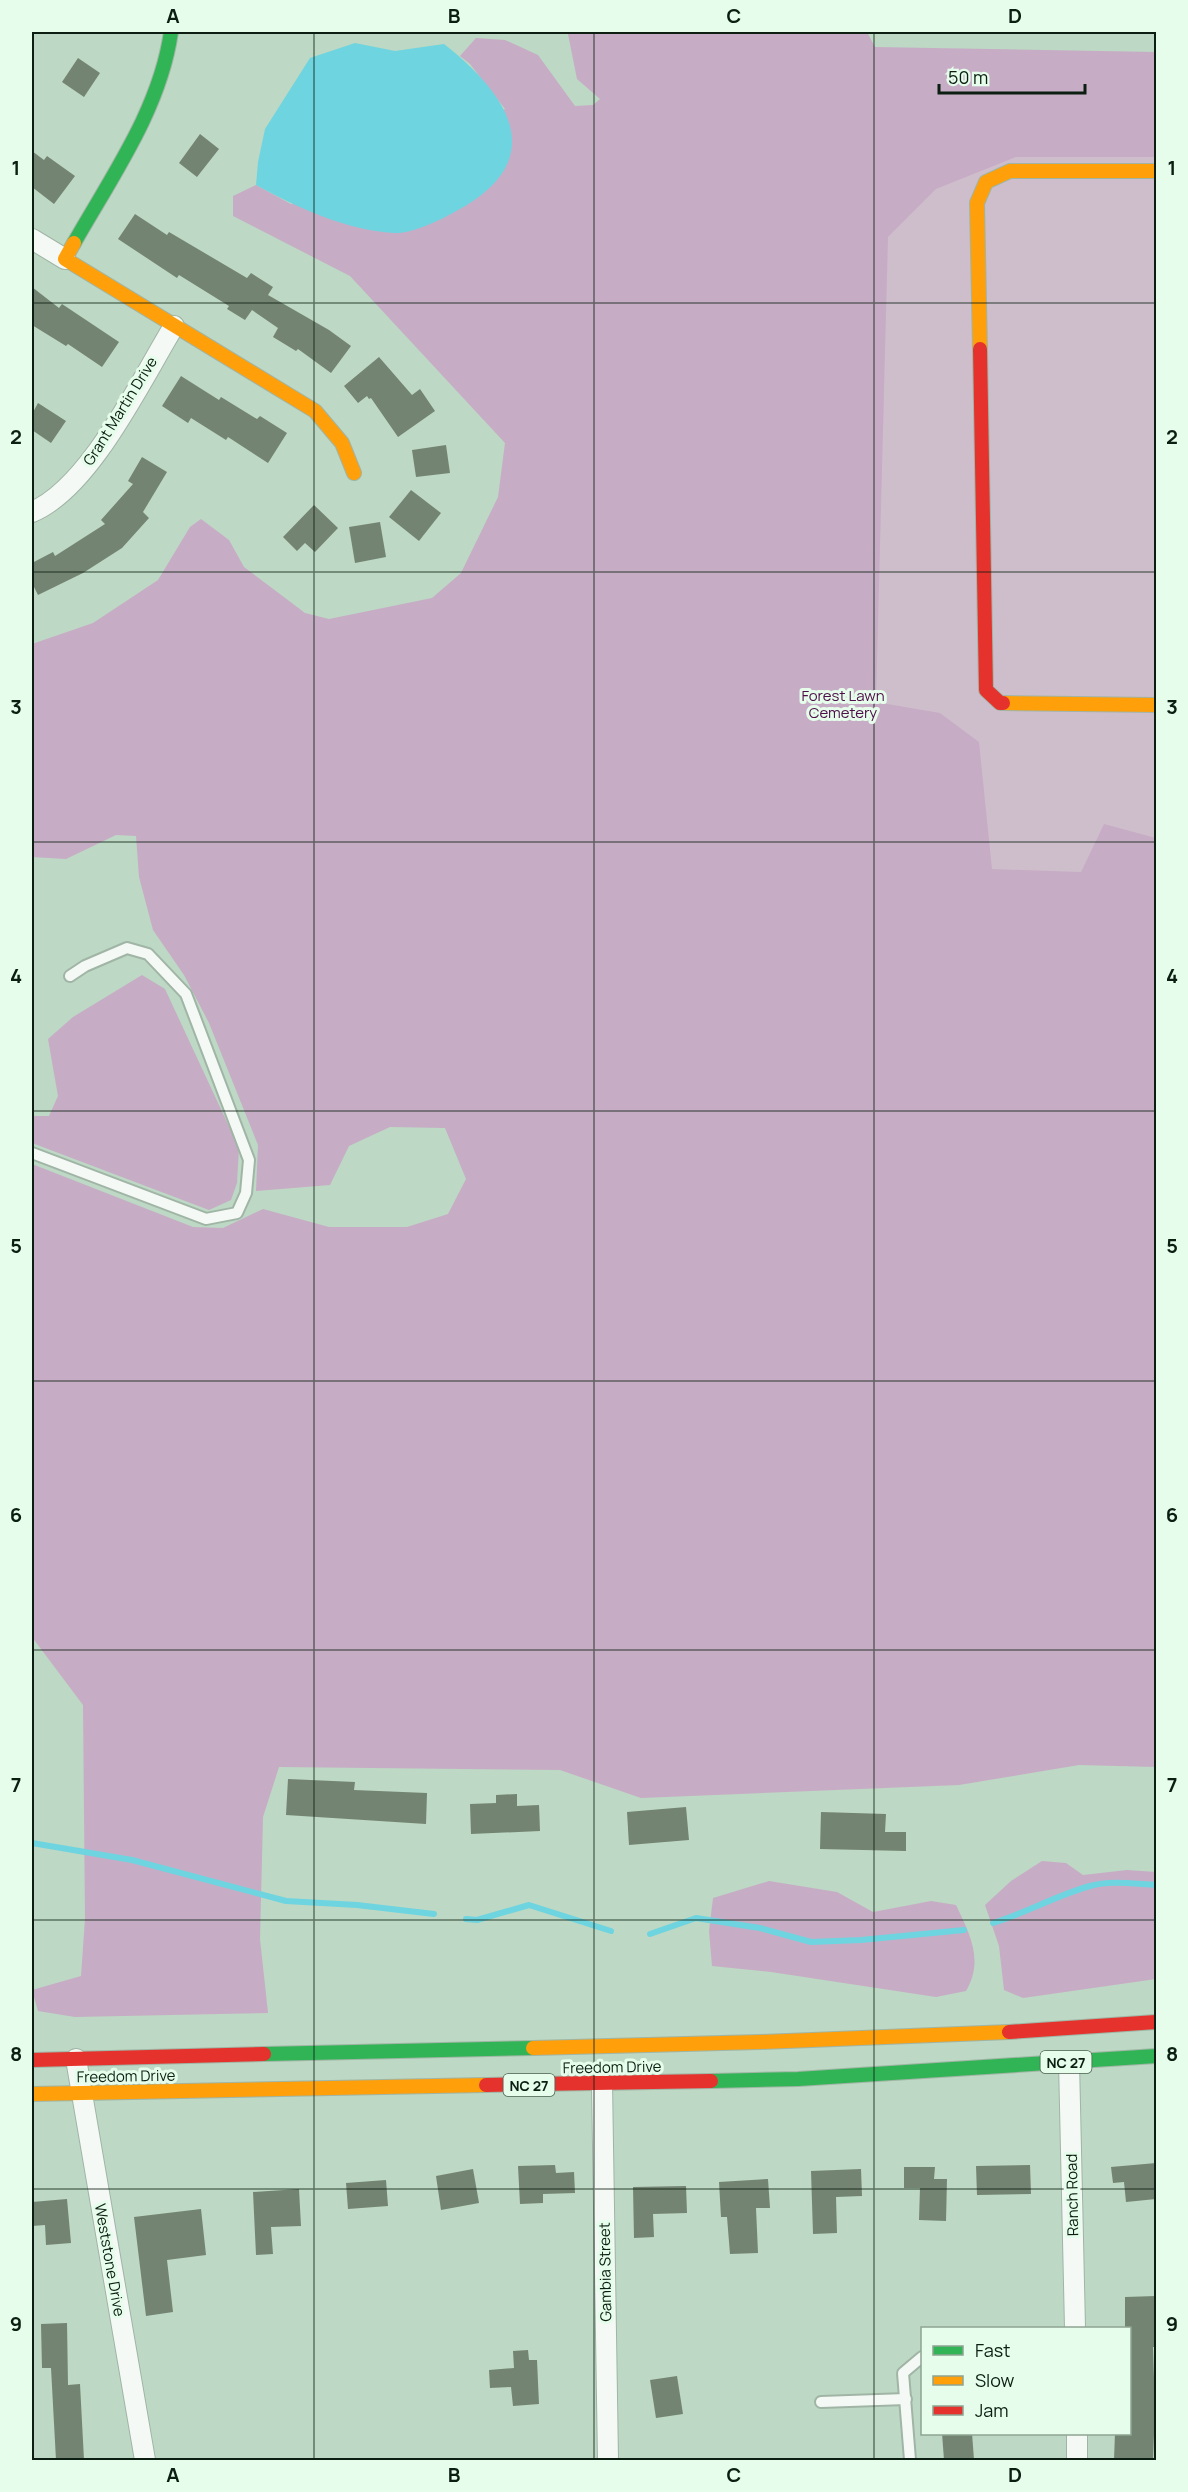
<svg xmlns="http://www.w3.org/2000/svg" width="1188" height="2492" viewBox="0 0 1188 2492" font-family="Manrope,sans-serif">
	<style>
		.green { fill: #cebecc }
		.forest { fill: #c7acc5 }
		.water { fill: #6ed4df }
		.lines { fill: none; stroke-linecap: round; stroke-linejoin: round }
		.stream { stroke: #6ed4df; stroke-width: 6 }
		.building { fill: #748473 }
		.lane-casing { stroke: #a0b5a5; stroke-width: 14 }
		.street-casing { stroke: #a0b5a5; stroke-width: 22 }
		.fast-casing { stroke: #a0b5a5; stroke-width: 16 }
		.slow-casing { stroke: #a0b5a5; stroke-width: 16 }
		.jam-casing { stroke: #a0b5a5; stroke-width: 16 }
		.lane { stroke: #f5f9f6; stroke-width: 10 }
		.street { stroke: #f5f9f6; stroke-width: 20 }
		.fast { stroke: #30b455; stroke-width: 14 }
		.slow { stroke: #ff9f0a; stroke-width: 14 }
		.jam { stroke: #e5322d; stroke-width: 14 }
		.grid { fill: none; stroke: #0b1e11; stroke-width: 1.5; stroke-opacity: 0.55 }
		.labels { text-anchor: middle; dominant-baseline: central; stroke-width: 6; stroke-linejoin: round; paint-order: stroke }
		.shield { fill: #e5fdea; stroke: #4c6152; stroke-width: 1.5 }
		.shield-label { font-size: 14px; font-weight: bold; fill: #0b1e11 }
		.street-label { font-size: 15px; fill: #0b1e11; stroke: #e5fdea }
		.park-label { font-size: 15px; fill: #4f0e49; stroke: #e5fdea }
		.neatline { fill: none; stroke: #0b1e11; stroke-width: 2 }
		.grid-label { font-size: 20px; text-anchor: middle; font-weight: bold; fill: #0b1e11 }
	</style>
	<rect width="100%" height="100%" fill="#bdd8c4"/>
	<polygon class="green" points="1156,59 1156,1023 474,1019 625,68"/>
	<g class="forest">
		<polygon points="572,32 867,32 875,47 1156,52 1156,157 1016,157 936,189 888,237 876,702 940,713 979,742 992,869 1081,872 1104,824 1156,838 1156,1767 1079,1765 959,1785 641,1798 560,1770 279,1767 263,1817 260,1939 268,2013 75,2017 38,2011 32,1990 81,1976 85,1919 83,1705 32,1637 32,1164 193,1227 223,1228 263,1209 329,1227 407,1227 448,1214 466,1179 445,1128 390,1127 349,1146 330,1185 256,1191 258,1145 209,1023 184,975 153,930 139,877 136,836 116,835 66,859 32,857 32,644 93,623 158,580 190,527 201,519 229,540 244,567 305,613 329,619 432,598 461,573 498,497 505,443 350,276 233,216 233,196 256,185 291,204 505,109 470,64 460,56 476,38 505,40 538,55 575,106 593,105 600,99 577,79 568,34"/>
		<polygon points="142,975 165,989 239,1148 237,1183 231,1200 209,1210 32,1143 32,1116 49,1116 58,1096 48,1039 73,1017"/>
		<polygon points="1042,1861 1066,1863 1083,1875 1127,1870 1156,1872 1156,1979 1023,1998 1004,1990 999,1946 985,1905 1011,1881"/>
		<path d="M 769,1881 L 837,1892 L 873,1912 L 931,1901 L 956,1905 C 970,1935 984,1960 966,1991 L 936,1997 L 771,1972 L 712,1966 L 709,1931 L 713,1898 Z"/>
	</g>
	<path class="water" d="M 355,43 L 395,51 L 444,44 C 509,95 551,159 458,210 C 443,219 412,234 394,233 C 346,230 298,208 256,185 L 258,162 L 265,129 L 310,58 Z"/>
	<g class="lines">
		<g class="stream">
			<polyline points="32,1843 132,1860 286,1901 357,1905 434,1914"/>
			<polyline points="466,1919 477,1920 529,1905 611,1931"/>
			<path d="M 993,1923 C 1026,1913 1057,1895 1090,1886 C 1111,1880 1135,1884 1156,1885"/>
			<polyline points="650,1934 696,1918 760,1928 811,1942 861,1940 964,1930"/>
		</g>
	</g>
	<g class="building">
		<polygon points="78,58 100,73 84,97 62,82"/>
		<polygon points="200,134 219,149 197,177 179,163"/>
		<polygon points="32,151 44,160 47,156 75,176 54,204 32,187"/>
		<polygon points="135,214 167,235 169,232 247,278 251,273 273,287 268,295 329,330 351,346 331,373 298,349 296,351 273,337 278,328 252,310 245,320 227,309 229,306 179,275 177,278 118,239"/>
		<polygon points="32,287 59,308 62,304 119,342 102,367 68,344 66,346 32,325"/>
		<polygon points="379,357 412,395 420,389 435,411 398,437 371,398 369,399 367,396 358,403 344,386"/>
		<polygon points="181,376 219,400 221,397 257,419 260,416 287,433 268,463 228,437 226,440 191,418 188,423 162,406"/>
		<polygon points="38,403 66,421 51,443 32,430 32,414"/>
		<polygon points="446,445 450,473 416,477 412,450"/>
		<polygon points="142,457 167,472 143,512 149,518 122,548 83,573 38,595 32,583 32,563 53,552 55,556 105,524 101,520 133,484 128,481"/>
		<polygon points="411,490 441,513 419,541 389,517"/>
		<polygon points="314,505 338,528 315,552 305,543 297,551 283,537"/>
		<polygon points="380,522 386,557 355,563 349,527"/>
		<polygon points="288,1779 355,1782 354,1790 427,1793 426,1824 286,1815"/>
		<polygon points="517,1794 517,1806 539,1805 540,1831 471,1834 470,1804 496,1803 496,1795"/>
		<polygon points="686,1807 689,1840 629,1845 627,1812"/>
		<polygon points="821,1812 886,1814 885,1832 906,1832 906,1851 820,1849"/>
		<polygon points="1156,2163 1156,2199 1126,2202 1124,2182 1113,2183 1111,2167"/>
		<polygon points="555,2165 556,2173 574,2172 575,2193 543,2194 543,2203 520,2204 518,2166"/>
		<polygon points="1030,2165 1031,2194 977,2195 976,2166"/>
		<polygon points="904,2167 935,2167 934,2179 947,2179 946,2221 919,2220 920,2188 904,2188"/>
		<polygon points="473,2169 479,2203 441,2210 436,2176"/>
		<polygon points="861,2169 862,2196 836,2197 837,2233 813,2234 811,2171"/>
		<polygon points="768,2179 770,2208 756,2208 758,2253 730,2254 727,2217 721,2217 719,2182"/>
		<polygon points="386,2180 388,2206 348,2209 346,2183"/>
		<polygon points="686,2186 687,2213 653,2214 654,2237 634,2238 633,2187"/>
		<polygon points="299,2189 301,2226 271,2227 273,2254 256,2255 253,2192"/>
		<polygon points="67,2199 71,2243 46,2245 45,2225 32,2226 32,2202"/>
		<polygon points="201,2209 206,2255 167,2260 173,2312 146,2316 134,2217"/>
		<polygon points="1156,2296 1156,2347 1153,2347 1155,2409 1153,2460 1114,2460 1115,2433 1130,2433 1130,2328 1125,2328 1125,2297"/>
		<polygon points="67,2323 68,2385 80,2384 84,2460 56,2460 51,2368 42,2368 41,2324"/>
		<polygon points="528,2350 529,2360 537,2360 539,2404 513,2406 511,2387 490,2388 489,2370 514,2368 513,2351"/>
		<polygon points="677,2376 683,2414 656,2418 650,2380"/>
		<polygon points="942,2433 972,2433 974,2460 944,2460"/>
	</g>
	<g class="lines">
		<g class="lane-casing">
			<g id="lane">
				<polyline points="32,1153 206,1219 237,1213 246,1193 249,1160 186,994 148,954 127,948 85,966 70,976"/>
				<polyline points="821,2402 906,2399"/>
				<polyline points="910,2460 903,2373 922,2357"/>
			</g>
		</g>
		<g class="street-casing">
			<g id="street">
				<polyline points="32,239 65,259"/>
				<path d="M 32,512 C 90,488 141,380 174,326"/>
				<polyline points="76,2059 145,2460"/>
				<polyline points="1069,2062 1075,2328"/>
				<polyline points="602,2083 608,2460"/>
				<polyline points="1077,2434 1077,2460"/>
			</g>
		</g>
		<g class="fast-casing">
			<g id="fast">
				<path d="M 74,243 C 112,176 160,109 171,32"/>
				<polyline points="264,2054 533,2048"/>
				<polyline points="711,2081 798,2079 1156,2056"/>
			</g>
		</g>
		<g class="slow-casing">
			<g id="slow">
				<polyline points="74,243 65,259 315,411 342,443 354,473"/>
				<polyline points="980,349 977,203 986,182 1010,171 1156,171"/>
				<polyline points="1003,703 1156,705"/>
				<polyline points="533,2048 760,2042 1009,2032"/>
				<polyline points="32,2094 486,2085"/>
			</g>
		</g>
		<g class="jam-casing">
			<g id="jam">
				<polyline points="980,349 986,690 1000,703 1003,703"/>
				<polyline points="1009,2032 1156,2022"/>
				<polyline points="32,2060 264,2054"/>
				<polyline points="486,2085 711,2081"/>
			</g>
		</g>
		<use href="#lane" class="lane"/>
		<use href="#street" class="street"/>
		<use href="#fast" class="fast"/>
		<use href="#slow" class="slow"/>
		<use href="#jam" class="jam"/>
	</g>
	<path class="grid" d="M 314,32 L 314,2460M 594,32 L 594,2460M 874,32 L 874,2460M 32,303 L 1156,303M 32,572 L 1156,572M 32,842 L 1156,842M 32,1111 L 1156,1111M 32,1381 L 1156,1381M 32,1650 L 1156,1650M 32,1920 L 1156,1920M 32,2189 L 1156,2189"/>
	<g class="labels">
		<g class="shield">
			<rect x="1040.5" y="2051" width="51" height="22" rx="4.5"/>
			<rect x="503.5" y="2074" width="51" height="22" rx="4.5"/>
		</g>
		<g class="shield-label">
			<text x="1066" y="2062">NC 27</text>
			<text x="529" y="2085">NC 27</text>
		</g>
		<g class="street-label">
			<text transform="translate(120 411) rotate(-58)">Grant Martin Drive</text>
			<text transform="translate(612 2067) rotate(-1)">Freedom Drive</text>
			<text transform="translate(126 2076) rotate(-1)">Freedom Drive</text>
			<text transform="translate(1072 2195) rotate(-91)">Ranch Road</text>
			<text transform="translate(110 2260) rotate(80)">Weststone Drive</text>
			<text transform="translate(605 2272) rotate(-91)">Gambia Street</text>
		</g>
		<g class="park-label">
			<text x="843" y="695">Forest Lawn<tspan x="843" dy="17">Cemetery</tspan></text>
		</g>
	</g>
	<rect width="1188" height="2492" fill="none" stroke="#e5fdea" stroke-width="66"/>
	<rect x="921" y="2327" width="210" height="108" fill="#e5fdea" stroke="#8ea493" stroke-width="1.5"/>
	<rect x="933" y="2346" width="30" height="9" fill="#30b455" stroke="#8ea493" stroke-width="1.5"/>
	<text x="975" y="2357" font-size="18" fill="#0b1e11">Fast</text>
	<rect x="933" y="2376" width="30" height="9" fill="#ff9f0a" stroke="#8ea493" stroke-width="1.5"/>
	<text x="975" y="2387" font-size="18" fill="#0b1e11">Slow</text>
	<rect x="933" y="2406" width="30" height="9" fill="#e5322d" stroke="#8ea493" stroke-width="1.5"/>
	<text x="975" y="2417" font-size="18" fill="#0b1e11">Jam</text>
	<path d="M939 84v9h146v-9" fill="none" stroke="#0b1e11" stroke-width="3"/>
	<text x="948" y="84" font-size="18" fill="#0b1e11" stroke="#e5fdea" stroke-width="4.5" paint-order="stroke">50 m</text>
	<rect x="33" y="33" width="1122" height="2426" class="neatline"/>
	<g class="grid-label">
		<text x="173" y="23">A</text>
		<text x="454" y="23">B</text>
		<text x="734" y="23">C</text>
		<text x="1015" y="23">D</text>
		<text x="16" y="175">1</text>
		<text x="1172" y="175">1</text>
		<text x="16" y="444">2</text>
		<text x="1172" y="444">2</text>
		<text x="16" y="714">3</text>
		<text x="1172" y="714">3</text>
		<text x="16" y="983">4</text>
		<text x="1172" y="983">4</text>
		<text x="16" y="1253">5</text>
		<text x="1172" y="1253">5</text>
		<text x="16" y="1522">6</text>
		<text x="1172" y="1522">6</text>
		<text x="16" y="1792">7</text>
		<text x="1172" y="1792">7</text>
		<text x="16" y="2061">8</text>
		<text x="1172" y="2061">8</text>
		<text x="16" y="2331">9</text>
		<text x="1172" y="2331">9</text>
		<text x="173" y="2482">A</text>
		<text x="454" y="2482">B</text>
		<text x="734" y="2482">C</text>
		<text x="1015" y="2482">D</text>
	</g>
</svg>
